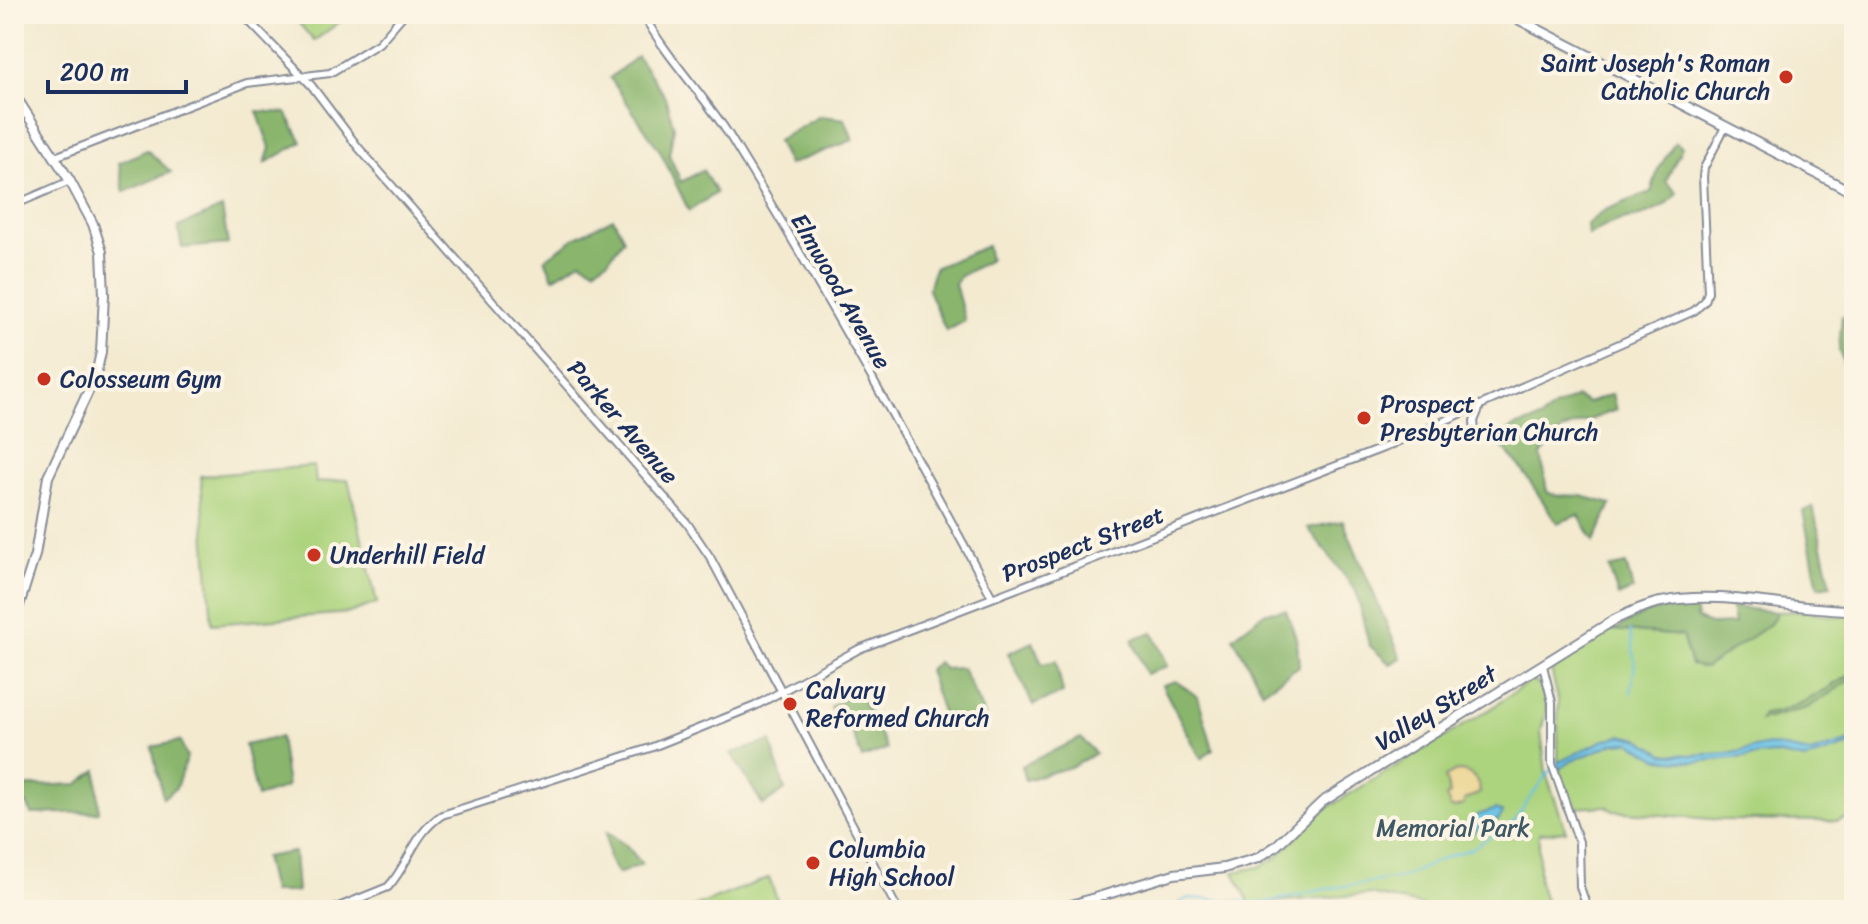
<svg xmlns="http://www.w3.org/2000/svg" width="1868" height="924" viewBox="0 0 1868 924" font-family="Sriracha,sans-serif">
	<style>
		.green { fill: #acd37d; stroke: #64816e; stroke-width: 2 }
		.forest { fill: #89b56c; stroke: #527265; stroke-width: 2 }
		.sand { fill: #eeda9e; stroke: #84847e; stroke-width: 2 }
		.water { fill: #68c1e5; stroke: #4278a2; stroke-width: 2 }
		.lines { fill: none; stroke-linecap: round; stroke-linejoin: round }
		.stream { stroke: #68c1e5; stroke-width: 2 }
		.minor-casing { stroke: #878c97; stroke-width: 10 }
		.major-casing { stroke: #878c97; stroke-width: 12 }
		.minor { stroke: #fff; stroke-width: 6 }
		.major { stroke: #fff; stroke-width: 8 }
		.poi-dot { fill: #c8321e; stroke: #fcf5e5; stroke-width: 3 }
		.labels { text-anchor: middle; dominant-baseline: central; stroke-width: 8; stroke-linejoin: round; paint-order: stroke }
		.poi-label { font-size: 24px; fill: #1b2f5e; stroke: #fcf5e5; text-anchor: start }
		.street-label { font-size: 24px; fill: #1b2f5e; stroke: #fcf5e5 }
		.park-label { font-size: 24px; fill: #3f5866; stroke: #fcf5e5 }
	</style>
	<rect width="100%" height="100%" fill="#fcf5e5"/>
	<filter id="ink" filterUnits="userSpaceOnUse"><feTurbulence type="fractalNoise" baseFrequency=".0125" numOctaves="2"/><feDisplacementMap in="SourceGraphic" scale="16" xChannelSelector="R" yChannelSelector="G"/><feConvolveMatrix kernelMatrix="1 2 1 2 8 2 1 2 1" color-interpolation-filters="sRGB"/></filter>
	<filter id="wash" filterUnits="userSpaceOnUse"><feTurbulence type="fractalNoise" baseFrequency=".006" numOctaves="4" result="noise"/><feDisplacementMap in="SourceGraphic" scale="32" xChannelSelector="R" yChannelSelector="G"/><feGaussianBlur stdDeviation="1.8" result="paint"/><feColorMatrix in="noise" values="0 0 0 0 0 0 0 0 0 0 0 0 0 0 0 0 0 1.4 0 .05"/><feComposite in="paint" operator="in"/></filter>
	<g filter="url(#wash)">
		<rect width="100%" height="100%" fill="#f3ead0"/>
		<g class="green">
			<polygon points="291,14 350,14 314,41"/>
			<polygon points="314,466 316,483 348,479 377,603 349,613 212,624 201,476"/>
			<polygon points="1808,611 1831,616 1854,616 1854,817 1838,821 1724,820 1613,811 1607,806 1573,808 1558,767 1558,700 1551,669 1613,630 1682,636 1691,665 1770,624 1777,612"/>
			<polygon points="1529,681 1537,683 1543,690 1547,707 1541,731 1546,773 1566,831 1539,833 1539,882 1548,910 1443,910 1369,894 1250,904 1234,872 1259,867 1276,858 1325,809 1492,708"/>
			<polygon points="769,878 781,910 686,910 768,878"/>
		</g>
		<g class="forest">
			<polygon points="637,56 665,97 674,127 669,155 681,182 703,170 716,193 689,211 660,151 610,78"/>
			<polygon points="257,111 286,113 302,142 265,163 270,148"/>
			<polygon points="820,116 845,119 853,140 788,165 777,141"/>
			<path d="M 1675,142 L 1682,147 L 1666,181 L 1677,193 C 1662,213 1641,216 1618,221 C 1608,223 1597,231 1588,236 L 1587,224 L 1605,210 L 1651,192 L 1658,170 Z"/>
			<polygon points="147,150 171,172 124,192 119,163"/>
			<polygon points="222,208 228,244 182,248 178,227"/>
			<polygon points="613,218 624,239 608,260 594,269 581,261 553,278 545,259 576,237"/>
			<polygon points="987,246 990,260 960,276 955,284 965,321 946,331 928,290 934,268"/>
			<polygon points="1842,316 1854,323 1854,347 1851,351 1854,360 1854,395 1839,349"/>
			<polygon points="1612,394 1616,410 1562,430 1558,437 1541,454 1547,492 1556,495 1581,496 1611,504 1594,542 1579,515 1557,523 1519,465 1494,439 1515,427 1540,419 1555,407 1577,397 1588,403"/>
			<polygon points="1813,507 1831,585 1818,587 1803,511"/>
			<polygon points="1343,521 1401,658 1390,664 1369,645 1356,591 1308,528"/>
			<polygon points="1626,564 1633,590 1618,596 1609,568"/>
			<polygon points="1670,607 1695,607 1697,619 1713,625 1734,624 1731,607 1777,612 1770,624 1705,668 1691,665 1682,636 1613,630 1645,613"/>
			<polygon points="1286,610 1297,641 1299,666 1263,691 1233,637 1266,612"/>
			<polygon points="1153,632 1168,666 1146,674 1132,639"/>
			<polygon points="1033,642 1042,664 1056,661 1063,693 1033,705 1008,653"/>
			<polygon points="938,662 944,669 962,668 985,716 948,730 928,670"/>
			<polygon points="1850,675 1849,681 1807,708 1760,720 1763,714 1777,712 1806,701"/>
			<polygon points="1176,681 1198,697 1213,749 1201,759 1162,685"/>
			<polygon points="853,693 863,701 887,749 862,758 847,719 835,720 831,707"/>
			<polygon points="280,737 287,787 257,797 245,745"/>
			<polygon points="1081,738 1095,753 1074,766 1025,780 1021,766"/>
			<polygon points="180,741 187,757 176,788 163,798 152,747"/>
			<polygon points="771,741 785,790 763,805 731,753"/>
			<polygon points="97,770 99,812 32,814 27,804 14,807 14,787 78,784"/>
			<polygon points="606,832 627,846 642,864 618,874 609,860"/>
			<polygon points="294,852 297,892 272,892 264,857"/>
		</g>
		<path class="sand" d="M 1456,771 C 1471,771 1479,779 1480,793 L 1464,800 L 1464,805 L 1454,808 L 1450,807 L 1446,797 L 1450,794 L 1445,777 Z"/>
		<g class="water">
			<polygon points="1621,735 1640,739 1664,754 1692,755 1732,753 1769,745 1810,753 1854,740 1854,744 1804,760 1775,754 1693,762 1659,759 1629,742 1615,743 1572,761 1560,769 1557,763 1602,741"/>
			<polygon points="1496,809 1503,813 1498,820 1484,823 1470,836 1462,834 1462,827 1465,827 1478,815"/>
		</g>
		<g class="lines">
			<g class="stream">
				<polyline points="1630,631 1635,662 1631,693"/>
				<polyline points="1168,910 1188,898 1263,903 1321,890 1404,877 1448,856 1471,849 1512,823 1548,773 1558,764"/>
			</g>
		</g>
	</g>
	<g filter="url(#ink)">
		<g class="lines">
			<g class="minor-casing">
				<g id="minor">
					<polyline points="242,14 311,85 358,147 687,523 710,557 898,910"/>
					<path d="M 643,14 C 667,59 704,94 731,138 C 823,288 909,442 992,597"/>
					<polyline points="55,157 247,83 330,73 379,43 404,14"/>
					<polyline points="14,205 70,181"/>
					<polyline points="1475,432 1474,421 1479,409"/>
					<polyline points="1543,666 1552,702 1552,764 1579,842 1580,887 1588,910"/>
					<path d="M 331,910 L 388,887 C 410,863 413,834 442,815 L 650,748 L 755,706 L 859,649 L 1383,448 L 1694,311 L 1705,301 L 1708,292 L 1703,177 L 1704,168 L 1725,127"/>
				</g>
			</g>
			<g class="major-casing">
				<g id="major">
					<polyline points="1508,14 1854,193"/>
					<polyline points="14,94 70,181 93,224 102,252 104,295 101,352 96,375 48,477 35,555 14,621"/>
					<path d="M 1055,910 L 1174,874 L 1224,868 L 1258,858 L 1276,846 L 1322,802 L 1614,620 C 1629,613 1644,605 1661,602 C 1722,589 1791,610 1854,610"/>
				</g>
			</g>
			<use href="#minor" class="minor"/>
			<use href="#major" class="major"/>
		</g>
	</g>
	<g class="poi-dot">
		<circle cx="1786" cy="77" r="8"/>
		<circle cx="44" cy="379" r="8"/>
		<circle cx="1364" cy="418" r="8"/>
		<circle cx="314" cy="555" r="8"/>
		<circle cx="790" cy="704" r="8"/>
		<circle cx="813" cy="863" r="8"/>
	</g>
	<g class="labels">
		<g class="poi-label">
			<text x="1770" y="63" text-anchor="end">Saint Joseph's Roman<tspan x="1770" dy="28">Catholic Church</tspan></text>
			<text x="60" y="379">Colosseum Gym</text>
			<text x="1380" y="404">Prospect<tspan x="1380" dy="28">Presbyterian Church</tspan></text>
			<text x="330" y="555">Underhill Field</text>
			<text x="806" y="690">Calvary<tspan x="806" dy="28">Reformed Church</tspan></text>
			<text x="829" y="849">Columbia<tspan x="829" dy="28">High School</tspan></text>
		</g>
		<g class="street-label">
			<text transform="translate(841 291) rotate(60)">Elmwood Avenue</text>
			<text transform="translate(623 422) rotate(49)">Parker Avenue</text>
			<text transform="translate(1083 544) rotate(-21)">Prospect Street</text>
			<text transform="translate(1436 708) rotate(-32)">Valley Street</text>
		</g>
		<g class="park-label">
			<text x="1453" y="828">Memorial Park</text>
		</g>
	</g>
	<rect width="1868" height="924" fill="none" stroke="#fcf5e5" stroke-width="48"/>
	<path d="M48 80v12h138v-12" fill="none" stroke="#1b2f5e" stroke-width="4"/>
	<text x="60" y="80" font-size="24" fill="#1b2f5e" stroke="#fcf5e5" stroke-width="6" paint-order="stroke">200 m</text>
</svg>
